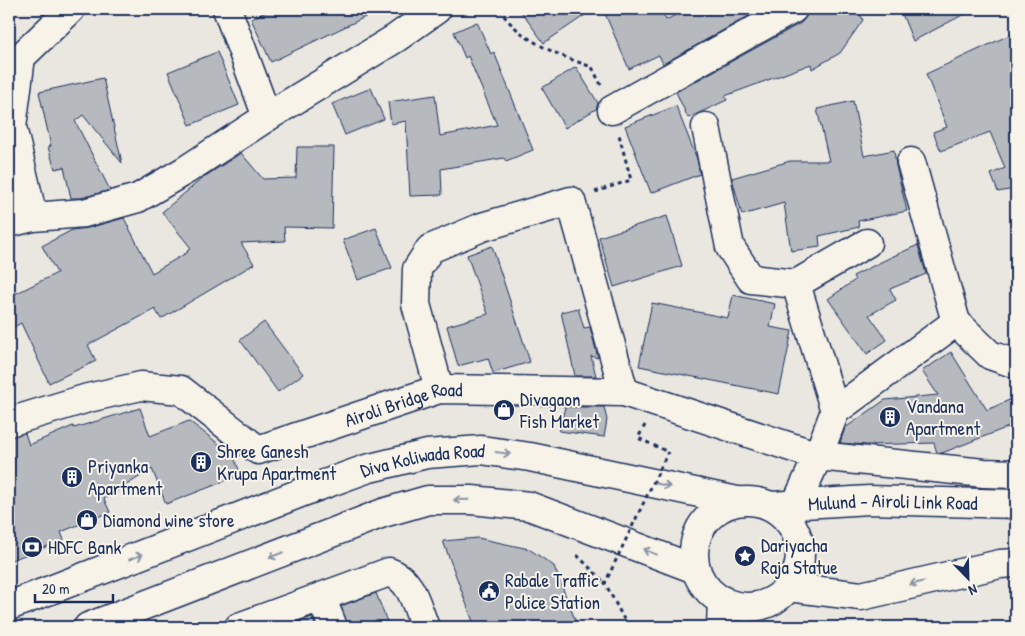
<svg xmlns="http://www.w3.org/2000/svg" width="1025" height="636" viewBox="0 0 1025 636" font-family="'Patrick Hand',sans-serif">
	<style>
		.building { fill: #b6babf; stroke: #1b2f5e }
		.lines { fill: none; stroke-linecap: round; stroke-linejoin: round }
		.minor-casing { stroke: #1b2f5e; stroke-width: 31 }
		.major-casing { stroke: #1b2f5e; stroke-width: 31 }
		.path { stroke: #1b2f5e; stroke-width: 3; stroke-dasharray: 4 4; stroke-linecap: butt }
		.minor { stroke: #f7f3e8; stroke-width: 28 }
		.major { stroke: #f7f3e8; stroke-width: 28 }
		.path-bridge { stroke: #1b2f5e; stroke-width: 3; stroke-dasharray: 4 4; stroke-linecap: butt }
		.oneway { stroke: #8991a3 }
		.labels { text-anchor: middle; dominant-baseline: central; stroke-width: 4; stroke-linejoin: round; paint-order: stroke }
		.poi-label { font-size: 19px; fill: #1b2f5e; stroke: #f7f3e8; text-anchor: start }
		.street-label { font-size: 19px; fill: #1b2f5e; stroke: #f7f3e8 }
	</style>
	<rect width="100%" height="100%" fill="#eae7e0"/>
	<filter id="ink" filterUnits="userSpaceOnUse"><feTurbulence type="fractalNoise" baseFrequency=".02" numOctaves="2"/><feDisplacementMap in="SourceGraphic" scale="10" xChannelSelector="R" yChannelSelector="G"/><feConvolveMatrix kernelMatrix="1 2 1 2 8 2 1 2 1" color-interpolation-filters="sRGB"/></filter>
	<g filter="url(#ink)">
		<g class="building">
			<polygon points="272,9 382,9 271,62 251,19"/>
			<polygon points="519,9 594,9 544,43"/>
			<polygon points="603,9 661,9 666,20 687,9 761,9 663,64 659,55 629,69"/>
			<polygon points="816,9 858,9 863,20 840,53 812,69 811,64 725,96 727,100 688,118 676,92 801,23 806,17 808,12"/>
			<polygon points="900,9 974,9 913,41"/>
			<polygon points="477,22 491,54 494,52 533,150 506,161 504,158 441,169 442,195 410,196 406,121 391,124 388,102 435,95 440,136 497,125 468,56 465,58 454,32"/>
			<polygon points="1016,32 1016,194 1014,189 998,192 991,174 1005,168 990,132 941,151 933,132 947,127 926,74"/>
			<polygon points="217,52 239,105 190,125 168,72"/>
			<polygon points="576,67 598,103 596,109 565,128 542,88"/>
			<polygon points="103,78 122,163 83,115 75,121 110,190 81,198 71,198 64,167 55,169 48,147 51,146 39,92"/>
			<polygon points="371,88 384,119 345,135 332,104"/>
			<polygon points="853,101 864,156 894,150 896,166 907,211 858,221 859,227 819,236 820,247 791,251 784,203 742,215 732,178 790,161 829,161 817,109"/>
			<polygon points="676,106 697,159 700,174 651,193 625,126"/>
			<polygon points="297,147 334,147 332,228 284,227 285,241 241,243 254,264 161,319 155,309 88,345 96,361 49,383 21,323 9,330 9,297 57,273 42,246 72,230 88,228 124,218 152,273 188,252 187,251 191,248 162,212 204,177 241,153 263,179 296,178"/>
			<polygon points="667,216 682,266 614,287 599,237"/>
			<polygon points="376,228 392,268 358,280 343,240"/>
			<polygon points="918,245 926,274 890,289 896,300 869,315 887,340 867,354 828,299 855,280 853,276 887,259"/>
			<polygon points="492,246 530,362 493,373 488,358 458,366 447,326 488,314 467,255"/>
			<polygon points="733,295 775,304 770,327 792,331 779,394 639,366 652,303 728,318"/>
			<polygon points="578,308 584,328 590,327 598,358 591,356 596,376 575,376 561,312"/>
			<polygon points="264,322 303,374 278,392 240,340"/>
			<polygon points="951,352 987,410 1016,397 1016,424 942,453 937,453 934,443 867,445 840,443 845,428 885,400 938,395 922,371"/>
			<polygon points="565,407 604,407 607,420 604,437 559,431"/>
			<polygon points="140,408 150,436 189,421 233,455 241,475 166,504 152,469 104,499 110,512 61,532 64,540 9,561 9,437 25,433 29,445 73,426 74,428"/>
			<polygon points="478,538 529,549 554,566 578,627 475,627 443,541"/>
			<polygon points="376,593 389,627 348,627 341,606"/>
			<polygon points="312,617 316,627 288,627 288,626"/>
		</g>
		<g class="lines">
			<g class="minor-casing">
				<g id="minor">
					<polyline points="227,9 267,117"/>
					<polyline points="612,110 793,9"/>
					<polyline points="706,127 730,247 751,279 796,284"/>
					<polyline points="911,162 956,322"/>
					<polyline points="33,217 12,127 21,57 71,9"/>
					<polyline points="9,223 33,217 84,213 138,198 186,170 267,117 396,38 437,9"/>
					<polyline points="439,389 416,304 417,269 430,249 482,227 571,201 624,392"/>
					<polyline points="835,411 796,284 867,243"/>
					<path id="s1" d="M 9,422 L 88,398 L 141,386 L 181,390 L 258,450 L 439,389 L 624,392 L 818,456 L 835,411 L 956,322 L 990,355 L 1016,364"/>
					<polyline points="796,504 818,456 984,473 1016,474"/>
					<polyline points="321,597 333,627"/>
					<path d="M 239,627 L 389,572 C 413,580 416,606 425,627"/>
				</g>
			</g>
			<g class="major-casing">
				<g id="major">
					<circle cx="747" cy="554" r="53"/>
					<path id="s2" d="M 771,506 L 869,500 L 1016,504"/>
					<polyline points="788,587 861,596 1000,564 1016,563"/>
					<path id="s3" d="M 9,606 L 303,492 L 366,469 L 427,454 L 481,450 L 530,457 L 737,501"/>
					<polyline points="88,627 383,513 428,500 472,500 529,506 695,569"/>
					<polyline points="721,627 722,600"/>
				</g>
			</g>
			<g class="path">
				<path d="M 499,9 C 520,41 558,55 592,67 L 601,85"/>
				<polyline points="595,192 631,180 619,135"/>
				<polyline points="645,425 638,438 668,452"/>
				<polyline points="577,555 605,583"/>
			</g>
			<use href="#minor" class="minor"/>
			<use href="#major" class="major"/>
			<polyline class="path-bridge" points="628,627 605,583 668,452"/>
		</g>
		<defs><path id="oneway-shaft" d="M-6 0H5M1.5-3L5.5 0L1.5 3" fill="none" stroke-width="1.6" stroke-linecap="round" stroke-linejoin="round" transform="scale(1.25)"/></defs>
		<g class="oneway">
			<use href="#oneway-shaft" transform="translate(503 453) rotate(8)"/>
			<use href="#oneway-shaft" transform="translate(663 485) rotate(13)"/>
			<use href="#oneway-shaft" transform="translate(461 500) rotate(179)"/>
			<use href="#oneway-shaft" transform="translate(650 552) rotate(-159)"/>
			<use href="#oneway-shaft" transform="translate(276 555) rotate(159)"/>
			<use href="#oneway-shaft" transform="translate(136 557) rotate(-21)"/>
			<use href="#oneway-shaft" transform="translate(917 583) rotate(167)"/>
		</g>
	</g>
	<defs>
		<g id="shop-disc" transform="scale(1.125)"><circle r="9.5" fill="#1b2f5e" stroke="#f7f3e8"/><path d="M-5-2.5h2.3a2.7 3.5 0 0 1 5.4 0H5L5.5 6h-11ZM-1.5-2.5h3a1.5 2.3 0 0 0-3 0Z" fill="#fff"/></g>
		<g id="building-disc" transform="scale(1.125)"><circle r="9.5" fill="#1b2f5e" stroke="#f7f3e8"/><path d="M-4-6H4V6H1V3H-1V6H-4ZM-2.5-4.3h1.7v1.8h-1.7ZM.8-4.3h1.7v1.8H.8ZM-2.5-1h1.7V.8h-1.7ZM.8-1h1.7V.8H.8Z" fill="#fff"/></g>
		<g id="bank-disc" transform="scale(1.125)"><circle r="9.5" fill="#1b2f5e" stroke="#f7f3e8"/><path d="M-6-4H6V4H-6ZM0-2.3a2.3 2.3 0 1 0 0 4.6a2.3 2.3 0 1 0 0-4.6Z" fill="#fff"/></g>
		<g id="sight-disc" transform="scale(1.125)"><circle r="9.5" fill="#1b2f5e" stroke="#f7f3e8"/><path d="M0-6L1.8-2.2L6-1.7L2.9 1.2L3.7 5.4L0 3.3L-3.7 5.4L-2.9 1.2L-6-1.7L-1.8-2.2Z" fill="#fff"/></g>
		<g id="civic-disc" transform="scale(1.125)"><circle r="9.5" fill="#1b2f5e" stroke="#f7f3e8"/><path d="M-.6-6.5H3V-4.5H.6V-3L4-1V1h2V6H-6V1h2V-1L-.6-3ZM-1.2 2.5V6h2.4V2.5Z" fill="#fff"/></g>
	</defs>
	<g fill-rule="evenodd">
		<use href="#shop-disc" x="504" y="410"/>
		<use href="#building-disc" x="890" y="417"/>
		<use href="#building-disc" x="201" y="462"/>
		<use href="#building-disc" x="72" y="477"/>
		<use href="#shop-disc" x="87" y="520"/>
		<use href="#bank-disc" x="32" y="547"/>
		<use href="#sight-disc" x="745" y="556"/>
		<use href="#civic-disc" x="489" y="591"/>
	</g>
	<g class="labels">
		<g class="poi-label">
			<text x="520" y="399">Divagaon<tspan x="520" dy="22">Fish Market</tspan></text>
			<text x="906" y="406">Vandana<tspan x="906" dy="22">Apartment</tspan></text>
			<text x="217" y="451">Shree Ganesh<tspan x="217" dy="22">Krupa Apartment</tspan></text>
			<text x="88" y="466">Priyanka<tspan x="88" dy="22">Apartment</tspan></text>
			<text x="103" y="520">Diamond wine store</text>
			<text x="761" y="545">Dariyacha<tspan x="761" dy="22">Raja Statue</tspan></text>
			<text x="48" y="547">HDFC Bank</text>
			<text x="505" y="580">Rabale Traffic<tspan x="505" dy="22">Police Station</tspan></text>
		</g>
		<g class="street-label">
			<text stroke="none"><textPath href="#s1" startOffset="428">Airoli Bridge Road</textPath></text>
			<text stroke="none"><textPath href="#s3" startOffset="440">Diva Koliwada Road</textPath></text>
			<text stroke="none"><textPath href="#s2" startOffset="122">Mulund - Airoli Link Road</textPath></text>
		</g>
	</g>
	<rect width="1025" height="636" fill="none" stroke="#f7f3e8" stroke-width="30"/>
	<rect x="15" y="15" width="995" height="606" fill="none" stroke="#1b2f5e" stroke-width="2" filter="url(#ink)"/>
	<g transform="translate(968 578) rotate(157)" stroke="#f7f3e8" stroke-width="4" paint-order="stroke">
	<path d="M0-4L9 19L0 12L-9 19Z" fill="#1b2f5e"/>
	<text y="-8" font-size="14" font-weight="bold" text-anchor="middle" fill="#1b2f5e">N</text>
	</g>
	<path d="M35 594v8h78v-8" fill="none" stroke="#1b2f5e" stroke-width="2.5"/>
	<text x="42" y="594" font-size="15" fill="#1b2f5e" stroke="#f7f3e8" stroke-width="4" paint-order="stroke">20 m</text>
</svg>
